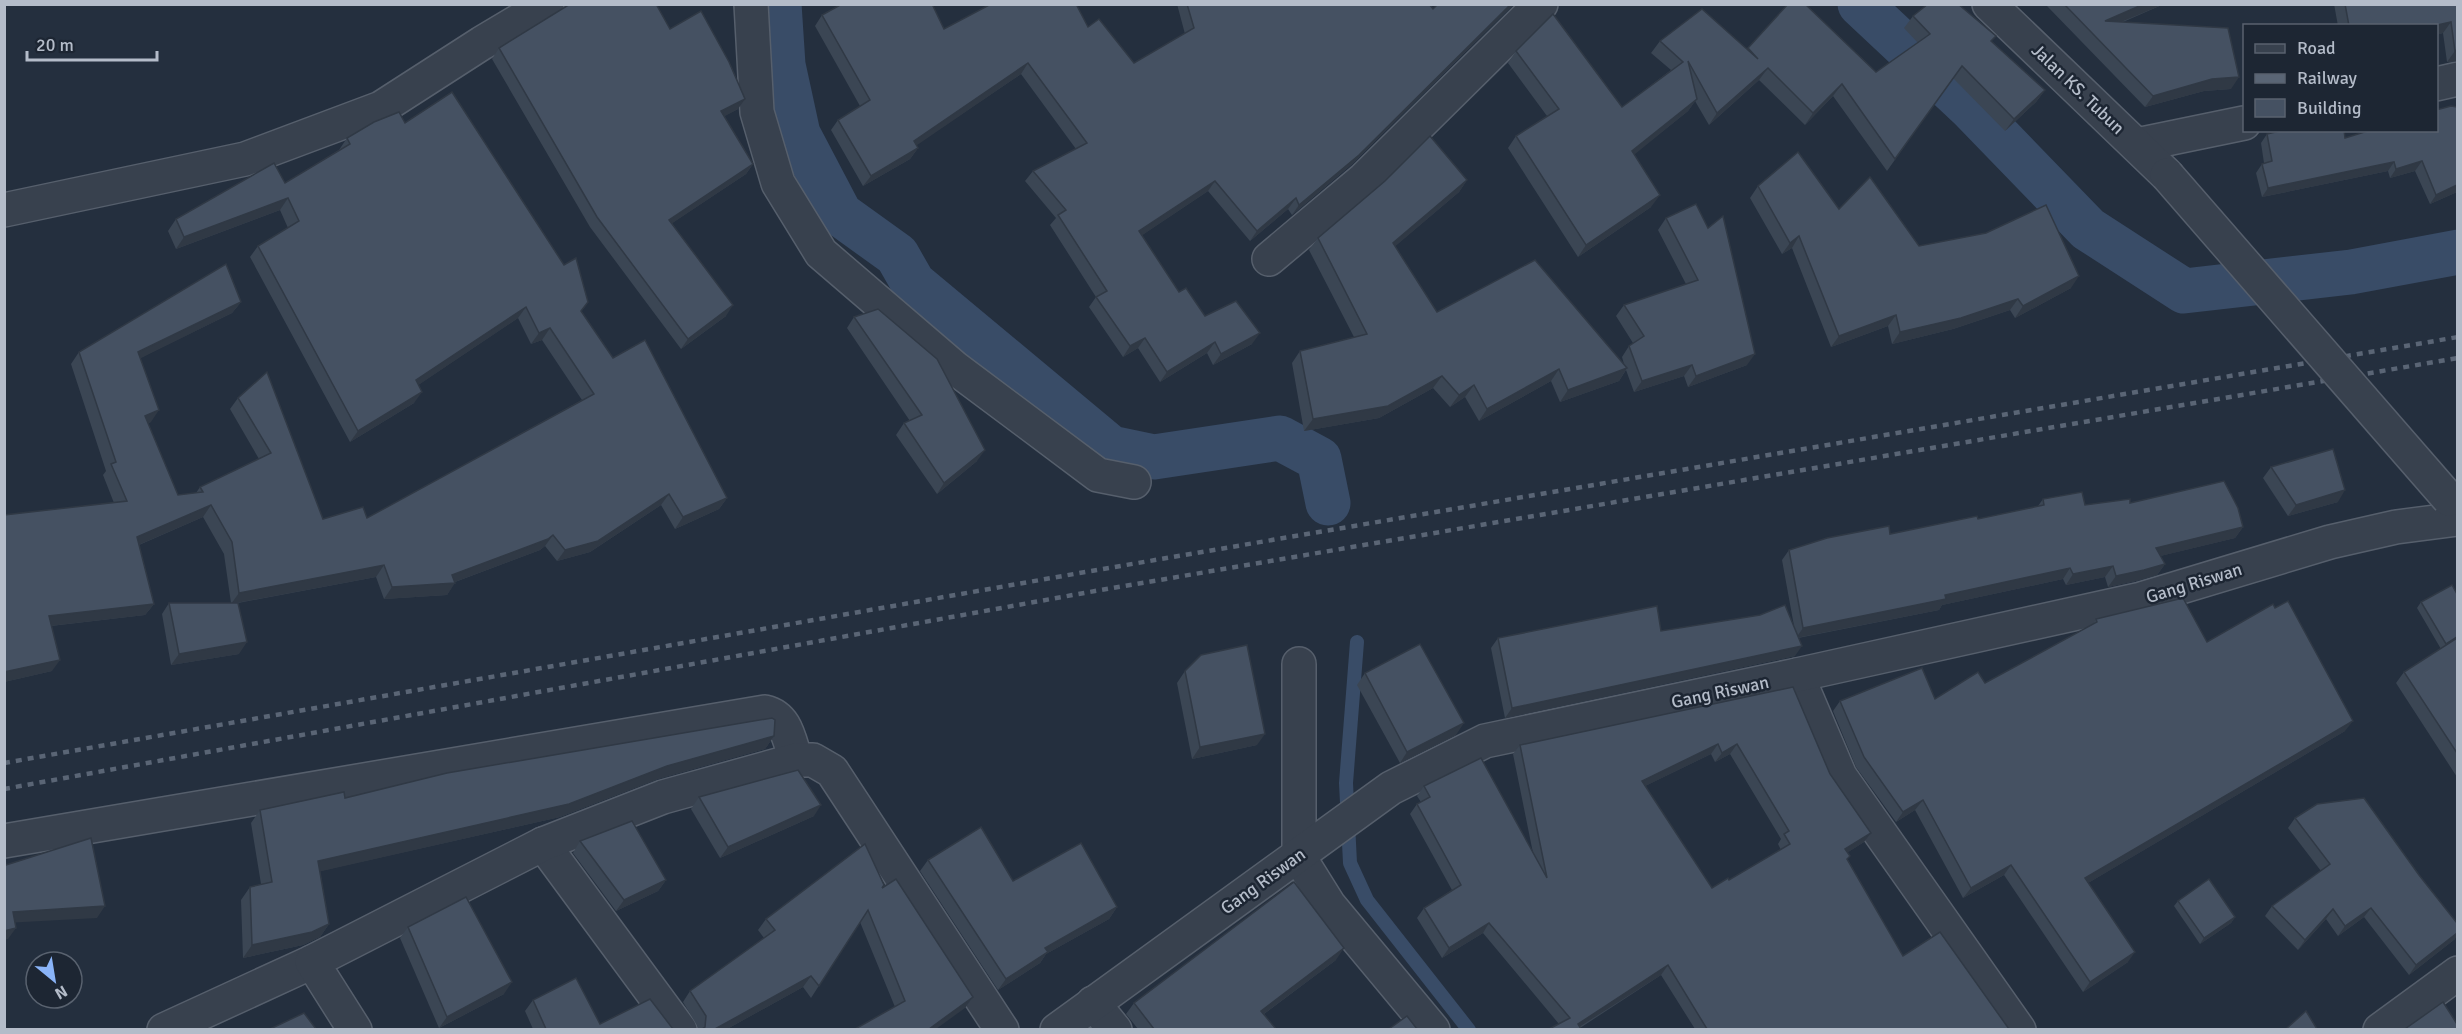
<svg xmlns="http://www.w3.org/2000/svg" width="2462" height="1034" viewBox="0 0 2462 1034" font-family="Signika,sans-serif">
	<style>
		.lines { fill: none; stroke-linecap: round; stroke-linejoin: round }
		.stream { stroke: #394c67; stroke-width: 14 }
		.canal { stroke: #394c67; stroke-width: 45 }
		.minor-casing { stroke: #565f6c; stroke-width: 36 }
		.tertiary-casing { stroke: #565f6c; stroke-width: 36 }
		.minor { stroke: #38414e; stroke-width: 33 }
		.tertiary { stroke: #38414e; stroke-width: 33 }
		.rail { stroke: #5a6575; stroke-width: 4.5; stroke-dasharray: 6 6; stroke-linecap: butt }
		.tertiary-bridge-casing { stroke: #565f6c; stroke-width: 36; stroke-linecap: butt }
		.tertiary-bridge { stroke: #38414e; stroke-width: 33 }
		.wall { fill: #3b4654; fill-rule: evenodd }
		.shaded-wall { fill: #303945 }
		.building { fill: #455162; stroke: #303945; stroke-width: 1.5; fill-rule: evenodd }
		.labels { text-anchor: middle; dominant-baseline: central; stroke-width: 5; stroke-linejoin: round; paint-order: stroke }
		.street-label { font-size: 18px; fill: #b4bcc9; stroke: #1d2633 }
	</style>
	<rect width="100%" height="100%" fill="#242f3e"/>
	<g class="lines">
		<polyline class="stream" points="1357,642 1346,783 1350,863 1367,900 1469,1030"/>
		<g class="canal">
			<polyline points="779,4 783,65 798,134 840,214 897,255 913,283 1111,448 1154,457 1280,438 1319,459 1328,503"/>
			<polyline points="1860,4 1971,108 2088,229 2184,291 2351,272 2458,252"/>
		</g>
		<g class="minor-casing">
			<g id="minor">
				<polyline points="751,4 757,112 778,183 821,253 955,368 1098,475 1134,482"/>
				<polyline points="2436,84 2458,79"/>
				<polyline points="2137,145 2244,123"/>
				<polyline points="4,210 245,159 381,108 482,43 547,4"/>
				<polyline points="1269,259 1364,179 1541,4"/>
				<polyline points="1299,664 1299,857 1329,905 1433,1030"/>
				<polyline points="1797,675 1840,776 2019,1030"/>
				<path d="M 4,841 L 765,712 C 787,717 789,740 796,760"/>
				<polyline points="543,844 680,1030"/>
				<polyline points="1093,1003 1115,1030"/>
				<polyline points="164,1030 312,962"/>
				<polyline points="355,1030 312,962 543,844 663,797 796,760 813,760 832,771 1002,1030"/>
				<polyline points="1057,1030 1391,788 1485,741 1797,675 2141,599 2330,542 2396,527 2458,519"/>
				<polyline points="2380,1030 2458,973"/>
			</g>
		</g>
		<g class="tertiary-casing">
			<polyline id="tertiary" points="1989,4 2167,175"/>
		</g>
		<use href="#minor" class="minor"/>
		<use href="#tertiary" class="tertiary"/>
		<g class="rail">
			<polyline points="4,763 1091,571 2458,337"/>
			<polyline points="4,789 1095,591 2458,358"/>
		</g>
		<g class="tertiary-bridge-casing">
			<polyline id="tertiary-bridge" points="2167,175 2449,499"/>
		</g>
		<use href="#tertiary-bridge" class="tertiary-bridge"/>
	</g>
	<g class="wall">
		<polygon points="1177,4 1429,4 1433,9 1438,4 1514,4 1351,165 1292,215 1288,209 1250,241 1208,191 1142,235 1179,292 1205,316 1252,344 1213,365 1207,353 1160,382 1138,348 1123,357 1089,307 1096,297 1050,225 1056,218 1025,181 1033,171 1076,149 1021,74 916,145 918,148 910,159 863,186 831,130 838,120 860,106 815,26 822,15 944,29 1088,27 1134,63 1185,34"/>
		<polygon points="2048,4 2164,4 2123,22 2231,89 2204,91 2145,107 2047,6"/>
		<polygon points="2334,4 2457,4 2457,61 2447,62 2443,33 2436,35 2436,26 2338,26"/>
		<polygon points="1913,16 1992,42 2045,90 2036,102 2005,131 1953,78 1887,171 1833,96 1805,125 1759,80 1709,125 1695,101 1688,111 1634,154 1651,207 1578,257 1508,148 1516,136 1547,116 1508,63 1516,51 1622,107 1671,70 1651,53 1660,41 1747,49 1876,72 1918,43 1904,28"/>
		<polygon points="670,29 738,109 724,116 753,164 746,174 672,223 726,316 681,349 590,227 492,59 499,48"/>
		<polygon points="405,123 588,302 581,312 613,358 727,498 719,509 675,529 661,505 590,552 557,561 545,546 540,550 455,582 447,595 384,599 376,577 238,603 239,654 171,665 162,614 169,603 231,603 224,554 203,517 139,545 154,604 145,615 51,626 52,671 4,682 114,503 103,475 106,471 71,364 79,352 241,302 232,313 140,358 151,422 148,423 178,495 196,493 200,487 259,459 230,409 238,398 323,519 367,518 582,400 542,340 531,344 518,318 418,385 414,403 350,442 250,257 258,246 288,228 280,210 176,249 168,231 176,219 285,183 339,150 347,138"/>
		<polygon points="2436,130 2457,192 2430,204 2415,171 2390,178 2388,171 2262,197 2256,173 2262,164 2264,163 2261,143 2267,134 2345,138"/>
		<polygon points="1467,180 1459,192 1395,246 1437,312 1624,364 1622,357 1629,346 1633,343 1616,316 1624,305 1686,284 1658,230 1666,218 1747,365 1688,387 1684,376 1634,392 1626,370 1619,381 1560,402 1551,381 1479,421 1465,397 1450,407 1433,388 1379,418 1304,431 1292,363 1300,351 1354,337 1309,250 1318,238"/>
		<polygon points="1758,186 1839,209 1919,246 2071,288 2015,318 2010,310 1953,329 1892,344 1888,326 1831,347 1792,248 1782,254 1750,198"/>
		<polygon points="854,317 977,461 937,494 896,435 904,423 910,421 847,328"/>
		<polygon points="2271,467 2338,502 2288,516 2263,478"/>
		<polygon points="2043,499 2085,505 2130,503 2243,527 2235,538 2160,556 2165,564 2157,575 2136,581 2108,587 2105,577 2066,585 2063,579 1942,605 1939,610 1798,638 1795,656 1505,718 1491,648 1498,638 1794,626 1782,560 1789,550 1890,534 1978,519 2038,506"/>
		<polygon points="2457,594 2457,777 2396,683 2404,672 2441,649 2417,608 2421,602"/>
		<polygon points="2096,619 2207,642 2345,731 2088,883 2128,962 2083,992 2004,875 1963,898 1915,810 1896,822 1856,767 1833,711 1840,701 1935,699 1985,683 2093,624"/>
		<polygon points="1185,671 1257,745 1192,759 1177,683"/>
		<polygon points="1365,673 1456,735 1400,763 1357,685"/>
		<path d="M 1793,687 L 1830,774 L 1864,842 L 1848,852 L 1848,860 L 1903,956 L 2009,1029 L 1695,1029 L 1661,975 L 1580,1028 L 1559,1024 L 1483,933 L 1442,958 L 1417,918 L 1424,908 L 1452,890 L 1410,814 L 1417,804 L 1421,802 L 1417,796 L 1424,786 L 1533,853 L 1513,754 L 1520,745 ZM 1711,754 L 1715,762 L 1730,754 L 1781,839 L 1778,844 L 1781,850 L 1729,880 L 1712,888 L 1645,786 Z"/>
		<polygon points="774,736 765,749 658,779 560,817 320,871 329,924 320,937 303,945 243,958 241,900 250,887 261,884 251,823 260,810"/>
		<polygon points="699,797 814,816 720,858 691,809"/>
		<polygon points="2295,818 2455,939 2409,975 2364,917 2338,936 2326,919 2298,950 2265,916 2272,906 2321,871 2288,828"/>
		<polygon points="580,841 666,880 658,891 616,911 573,853"/>
		<polygon points="928,860 1013,881 1117,907 1109,919 1046,954 1040,963 998,990 920,871"/>
		<polygon points="882,888 973,997 965,1008 895,1007 860,922 811,998 803,987 727,1029 698,1029 698,1027 683,1002 690,991 764,938 758,930 766,919"/>
		<polygon points="2178,901 2235,917 2231,923 2200,944 2174,906"/>
		<polygon points="408,927 504,994 439,1028 400,938"/>
		<polygon points="1336,960 1264,1014 1276,1029 1138,1029 1126,1014 1134,1003"/>
		<polygon points="533,1000 600,1024 673,1029 533,1029 525,1011"/>
	</g>
	<g class="shaded-wall">
		<polygon points="1511,4 1514,4 1351,165 1292,215 1299,205"/>
		<polygon points="2144,4 2164,4 2097,32 2105,21"/>
		<polygon points="2451,22 2443,33 2436,35 2436,26 2433,26"/>
		<polygon points="2457,50 2457,61 2447,62 2455,51"/>
		<polygon points="1028,63 1021,74 907,152 914,141"/>
		<polygon points="1768,68 1759,80 1709,125 1717,113"/>
		<polygon points="2239,77 2231,89 2204,91 2145,107 2153,96 2212,79"/>
		<polygon points="1842,84 1833,96 1805,125 1813,113"/>
		<polygon points="2045,90 2036,102 2005,131 2014,119"/>
		<polygon points="745,99 738,109 714,122 721,111"/>
		<polygon points="1697,99 1688,111 1624,163 1632,151"/>
		<polygon points="918,148 910,159 863,186 871,176"/>
		<polygon points="2422,161 2415,171 2390,178 2396,169"/>
		<polygon points="2394,162 2388,171 2262,197 2268,188"/>
		<polygon points="753,164 746,174 662,230 669,220"/>
		<polygon points="1467,180 1459,192 1385,255 1393,243"/>
		<polygon points="1215,181 1208,191 1132,242 1139,231"/>
		<polygon points="2457,185 2457,192 2430,204 2436,195"/>
		<polygon points="1660,195 1651,207 1578,257 1586,245"/>
		<polygon points="288,198 280,210 176,249 184,237"/>
		<polygon points="1296,198 1288,209 1250,241 1257,231"/>
		<polygon points="1799,236 1792,248 1782,254 1790,243"/>
		<polygon points="2079,276 2071,288 2015,318 2023,306"/>
		<polygon points="2018,299 2010,310 1953,329 1892,344 1900,332"/>
		<polygon points="241,302 232,313 129,364 138,352"/>
		<polygon points="733,305 726,316 681,349 688,339"/>
		<polygon points="526,307 518,318 408,392 416,380"/>
		<polygon points="1896,315 1888,326 1831,347 1839,336"/>
		<polygon points="550,328 542,340 531,344 539,333"/>
		<polygon points="1260,333 1252,344 1213,365 1221,354"/>
		<polygon points="1145,338 1138,348 1123,357 1130,346"/>
		<polygon points="1215,342 1207,353 1160,382 1167,372"/>
		<polygon points="1755,354 1747,365 1688,387 1696,376"/>
		<polygon points="1692,365 1684,376 1634,392 1642,381"/>
		<polygon points="1627,368 1619,381 1560,402 1568,390"/>
		<polygon points="1559,369 1551,381 1479,421 1487,409"/>
		<polygon points="1442,376 1433,388 1379,418 1304,431 1313,419"/>
		<polygon points="1474,385 1465,397 1450,407 1459,395"/>
		<polygon points="422,392 414,403 350,442 358,431"/>
		<polygon points="159,410 151,422 137,428 145,416"/>
		<polygon points="985,450 977,461 937,494 944,483"/>
		<polygon points="2345,490 2338,502 2288,516 2296,505"/>
		<polygon points="669,494 661,505 590,552 557,561 565,550"/>
		<polygon points="727,498 719,509 675,529 683,517"/>
		<polygon points="211,505 203,517 129,549 137,537"/>
		<polygon points="2243,527 2235,538 2148,559 2156,548"/>
		<polygon points="553,535 545,546 540,550 452,583 455,583 447,595 384,599 392,587 452,575"/>
		<polygon points="2165,564 2157,575 2136,581 2108,587 2116,576"/>
		<polygon points="384,565 376,577 231,604 239,593"/>
		<polygon points="2113,566 2105,577 2066,585 2073,574"/>
		<polygon points="2070,568 2063,579 1942,605 1939,610 1796,638 1803,628 1945,595"/>
		<polygon points="154,604 145,615 41,627 49,616"/>
		<polygon points="247,642 239,654 171,665 179,654"/>
		<polygon points="1802,646 1795,656 1505,718 1512,708"/>
		<polygon points="60,660 52,671 4,682 4,672"/>
		<polygon points="2353,721 2345,731 2078,889 2085,878"/>
		<polygon points="1464,723 1456,735 1400,763 1407,752"/>
		<polygon points="1265,734 1257,745 1192,759 1200,747"/>
		<polygon points="774,736 765,749 658,779 560,817 309,874 318,861"/>
		<polygon points="1718,744 1711,754 1635,791 1642,781"/>
		<polygon points="1737,744 1730,754 1715,762 1722,753"/>
		<polygon points="1923,800 1915,810 1896,822 1903,812"/>
		<polygon points="821,805 814,816 720,858 728,847"/>
		<polygon points="1871,833 1864,842 1839,858 1845,849"/>
		<polygon points="2011,865 2004,875 1963,898 1971,888"/>
		<polygon points="666,880 658,891 616,911 624,900"/>
		<polygon points="105,906 97,918 5,923 13,912"/>
		<polygon points="1117,907 1109,919 1046,954 1040,963 998,990 1006,979 1045,948"/>
		<polygon points="2371,908 2364,917 2338,936 2345,926"/>
		<polygon points="2333,909 2326,919 2298,950 2305,940"/>
		<polygon points="2235,917 2231,923 2200,944 2204,938"/>
		<polygon points="1489,923 1483,933 1442,958 1449,948"/>
		<polygon points="329,924 320,937 303,945 243,958 252,945"/>
		<polygon points="16,928 8,939 4,940 4,931"/>
		<polygon points="2457,933 2457,936 2455,939 2409,975 2416,965"/>
		<polygon points="1344,948 1336,960 1253,1022 1261,1011"/>
		<polygon points="2135,952 2128,962 2083,992 2090,982"/>
		<polygon points="1668,965 1661,975 1576,1029 1578,1024"/>
		<polygon points="811,976 803,987 727,1029 715,1029"/>
		<polygon points="512,982 504,994 439,1028 447,1017"/>
		<polygon points="973,997 965,1008 936,1029 929,1029"/>
	</g>
	<g class="building">
		<polygon points="570,4 656,4 670,29 701,11 729,62 745,99 721,111 753,164 669,220 733,305 688,339 597,217 499,48"/>
		<polygon points="842,4 932,4 944,29 991,4 1076,4 1088,27 1099,19 1134,63 1194,28 1187,4 1429,4 1433,9 1438,4 1511,4 1359,155 1299,205 1296,198 1257,231 1215,181 1139,231 1179,292 1186,288 1205,316 1236,301 1260,333 1221,354 1215,342 1167,372 1145,338 1130,346 1096,297 1107,291 1058,215 1066,210 1033,171 1087,143 1028,63 914,141 918,148 871,176 838,120 870,100 822,15"/>
		<polygon points="1788,4 1805,4 1876,72 1930,34 1913,16 1928,4 1958,4 1996,36 1991,41 2045,90 2014,119 1962,66 1895,159 1842,84 1813,113 1768,68 1717,113 1688,61 1697,99 1632,151 1660,195 1586,245 1516,136 1559,109 1516,51 1553,14 1622,107 1683,62 1660,41 1702,9 1758,59 1748,48"/>
		<polygon points="2064,4 2144,4 2105,21 2228,28 2239,77 2212,79 2153,96"/>
		<polygon points="2345,4 2457,4 2457,50 2455,51 2451,22 2433,26 2349,26"/>
		<polygon points="452,92 564,265 576,258 588,302 581,311 613,358 645,340 727,498 683,517 669,494 598,541 565,550 553,535 548,539 452,575 455,583 392,587 384,565 239,593 232,542 211,505 137,537 154,604 49,616 60,660 4,672 4,515 127,501 111,464 116,462 79,352 226,264 241,302 138,352 159,410 145,416 178,495 203,492 200,487 271,453 238,398 267,372 323,519 363,507 367,518 594,394 550,328 539,333 526,307 416,380 422,392 358,431 258,246 299,221 288,198 184,237 176,219 274,163 285,183 350,144 347,138 374,122 399,112 405,123"/>
		<polygon points="2451,106 2457,107 2457,185 2436,195 2422,161 2396,169 2394,162 2268,188 2262,164 2272,161 2267,134 2284,130 2344,130 2345,138 2371,130 2436,130 2436,110"/>
		<polygon points="1430,136 1467,180 1393,243 1437,312 1535,260 1627,368 1568,390 1559,369 1487,409 1474,385 1459,395 1442,376 1388,406 1313,419 1300,351 1367,334 1318,238 1385,181"/>
		<polygon points="1798,152 1839,209 1870,177 1919,246 1986,233 2046,205 2079,276 2023,306 2018,299 1961,318 1900,332 1896,315 1839,336 1799,236 1790,243 1758,186"/>
		<polygon points="1696,204 1708,228 1723,216 1755,354 1696,376 1692,365 1642,381 1629,346 1644,336 1624,305 1698,280 1666,218"/>
		<polygon points="878,309 937,359 985,450 944,483 904,423 922,415 854,317"/>
		<polygon points="2333,449 2345,490 2296,505 2271,467"/>
		<polygon points="2224,481 2238,508 2243,527 2156,548 2165,564 2144,570 2116,576 2113,566 2073,574 2070,568 1945,595 1946,599 1803,628 1789,550 1827,538 1889,526 1890,534 1977,516 1978,519 2044,505 2043,499 2082,492 2085,505 2130,499 2130,503"/>
		<polygon points="2452,585 2457,594 2457,637 2446,644 2421,602"/>
		<polygon points="2183,598 2207,642 2273,604 2275,608 2288,601 2353,721 2085,878 2135,952 2090,982 2011,865 1971,888 1923,800 1903,812 1864,757 1840,701 1922,668 1935,699 1978,672 1985,683 2097,622 2096,619"/>
		<polygon points="169,603 238,603 247,642 179,654"/>
		<polygon points="1785,605 1802,646 1512,708 1498,638 1657,606 1661,631 1760,615"/>
		<polygon points="2457,638 2457,753 2404,672"/>
		<polygon points="1420,644 1464,723 1407,752 1365,673"/>
		<polygon points="1247,645 1265,734 1200,747 1185,671 1201,655"/>
		<path d="M 1793,687 L 1830,774 L 1871,833 L 1845,849 L 1850,856 L 1847,859 L 1903,956 L 1940,932 L 2009,1029 L 1707,1029 L 1668,965 L 1578,1024 L 1581,1029 L 1549,1029 L 1570,1018 L 1489,923 L 1449,948 L 1424,908 L 1461,885 L 1417,804 L 1430,797 L 1424,786 L 1481,758 L 1547,878 L 1520,745 ZM 1718,744 L 1722,753 L 1737,744 L 1789,831 L 1784,834 L 1790,844 L 1729,880 L 1728,878 L 1712,888 L 1642,781 Z"/>
		<polygon points="772,718 775,720 774,736 667,766 569,804 318,861 329,924 312,932 252,945 250,887 272,882 260,810 344,792 345,798 447,773"/>
		<polygon points="798,770 821,805 728,847 699,797"/>
		<polygon points="2364,798 2419,875 2457,923 2457,933 2416,965 2371,908 2345,926 2333,909 2305,940 2272,906 2330,864 2295,818 2317,804"/>
		<polygon points="632,821 666,880 624,900 580,841"/>
		<polygon points="981,827 1013,881 1081,843 1117,907 1045,948 1048,952 1006,979 928,860"/>
		<polygon points="91,838 105,906 13,912 16,928 4,931 4,855 6,865"/>
		<polygon points="865,844 884,885 882,888 896,879 973,997 929,1029 855,1029 905,1001 868,910 819,986 811,976 715,1029 702,1029 705,1027 706,1016 690,991 775,930 766,919"/>
		<polygon points="2209,879 2235,917 2204,938 2178,901"/>
		<polygon points="1294,882 1344,948 1261,1011 1276,1029 1154,1029 1134,1003"/>
		<polygon points="466,897 512,982 447,1017 408,927"/>
		<polygon points="576,978 600,1024 650,999 673,1029 546,1029 533,1000"/>
		<polygon points="2443,1002 2457,1024 2457,1029 2405,1029"/>
		<polygon points="2306,1011 2317,1029 2286,1029"/>
		<polygon points="304,1013 316,1029 270,1029"/>
		<polygon points="1407,1016 1417,1029 1389,1029"/>
	</g>
	<g class="labels">
		<g class="street-label">
			<text transform="translate(2078 89) rotate(44)">Jalan KS. Tubun</text>
			<text transform="translate(2194 583) rotate(-17)">Gang Riswan</text>
			<text transform="translate(1720 692) rotate(-12)">Gang Riswan</text>
			<text transform="translate(1263 881) rotate(-36)">Gang Riswan</text>
		</g>
	</g>
	<rect width="2462" height="1034" fill="none" stroke="#b4bcc9" stroke-width="12"/>
	<rect x="2243" y="24" width="195" height="108" fill="#1d2633" stroke="#59626f" stroke-width="1.5"/>
	<rect x="2255" y="44" width="30" height="9" fill="#38414e" stroke="#59626f" stroke-width="1.5"/>
	<text x="2297" y="54" font-size="18" fill="#b4bcc9">Road</text>
	<rect x="2255" y="74" width="30" height="9" fill="#5a6575" stroke="#59626f" stroke-width="1.5"/>
	<text x="2297" y="84" font-size="18" fill="#b4bcc9">Railway</text>
	<rect x="2255" y="99" width="30" height="18" fill="#455162" stroke="#59626f" stroke-width="1.5"/>
	<text x="2297" y="114" font-size="18" fill="#b4bcc9">Building</text>
	<g transform="translate(54 980) rotate(150)"><circle r="28" fill="#1d2633" stroke="#59626f" stroke-width="1.5"/>
	<path d="M0-4.5L10 22L0 15L-10 22Z" fill="#8ab4f8"/>
	<text y="-9" font-size="16" font-weight="bold" text-anchor="middle" fill="#b4bcc9">N</text>
	</g>
	<path d="M27 51v9h130v-9" fill="none" stroke="#b4bcc9" stroke-width="3"/>
	<text x="36" y="51" font-size="18" fill="#b4bcc9" stroke="#1d2633" stroke-width="4.5" paint-order="stroke">20 m</text>
</svg>
